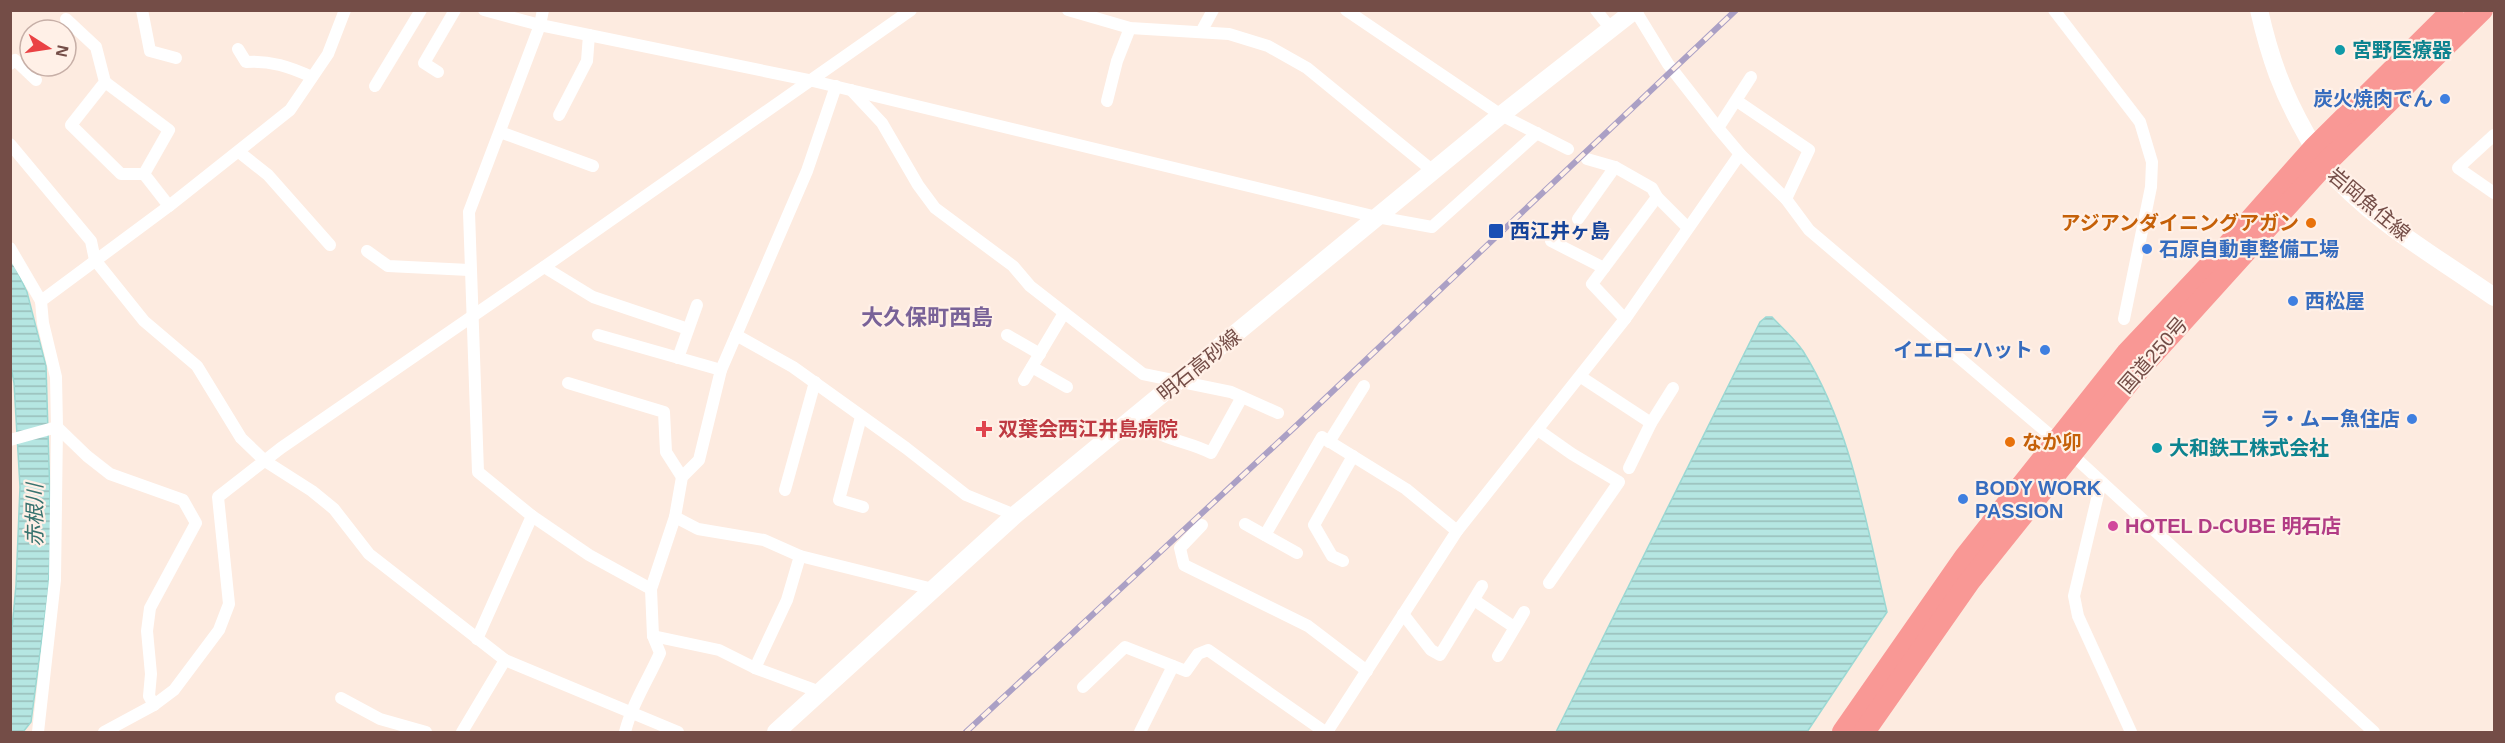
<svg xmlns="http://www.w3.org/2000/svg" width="2505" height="743" viewBox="0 0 2505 743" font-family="Arial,'Noto Sans JP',sans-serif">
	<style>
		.water { fill: url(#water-rules); stroke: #9bd8d3; stroke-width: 1.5 }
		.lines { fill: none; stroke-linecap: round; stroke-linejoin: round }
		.street { stroke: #fff; stroke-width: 12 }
		.secondary { stroke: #fff; stroke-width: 18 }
		.highway { stroke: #f99895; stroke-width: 22 }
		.rail-casing { stroke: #aba0c5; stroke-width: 6 }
		.rail { stroke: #fff0e7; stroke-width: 4; stroke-dasharray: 11; stroke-linecap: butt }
		.culture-dot { fill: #0f9aa8; stroke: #fff0e7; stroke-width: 2 }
		.shop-dot { fill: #3f7fe0; stroke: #fff0e7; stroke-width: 2 }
		.food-dot { fill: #e8710a; stroke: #fff0e7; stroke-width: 2 }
		.transit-dot { fill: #1a4fb4; stroke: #fff0e7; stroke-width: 2 }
		.health-dot { fill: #e0444e; stroke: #fff0e7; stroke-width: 2 }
		.hotel-dot { fill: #d1479c; stroke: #fff0e7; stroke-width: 2 }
		.labels { text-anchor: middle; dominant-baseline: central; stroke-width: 4.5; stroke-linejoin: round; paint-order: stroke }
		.culture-label { font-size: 20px; font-weight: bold; fill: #0d838f; stroke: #fff0e7; text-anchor: start }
		.shop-label { font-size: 20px; font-weight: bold; fill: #366cbe; stroke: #fff0e7; text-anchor: end }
		.street-label { font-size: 20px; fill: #744d47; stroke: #fff0e7 }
		.food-label { font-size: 20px; font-weight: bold; fill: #c56008; stroke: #fff0e7; text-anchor: end }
		.transit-label { font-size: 20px; font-weight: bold; fill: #164399; stroke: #fff0e7; text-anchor: start }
		.health-label { font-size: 20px; font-weight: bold; fill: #be3a42; stroke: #fff0e7; text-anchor: start }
		.hotel-label { font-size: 20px; font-weight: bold; fill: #b23c85; stroke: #fff0e7; text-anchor: start }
		.water-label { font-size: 21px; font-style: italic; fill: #38736f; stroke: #fff0e7 }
		.quarter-label { font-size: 22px; font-weight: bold; fill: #796298; stroke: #fff0e7 }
	</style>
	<defs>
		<pattern id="water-rules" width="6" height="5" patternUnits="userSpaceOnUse" patternTransform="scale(1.5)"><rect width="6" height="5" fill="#b5e6e2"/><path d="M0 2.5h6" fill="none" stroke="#98bdb9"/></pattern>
	</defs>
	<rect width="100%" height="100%" fill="#fdebe0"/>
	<g class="water">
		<polygon points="10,256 27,292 46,366 51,530 48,592 31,722 23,732 10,732 10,650 16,585 20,487 14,383 10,361"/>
		<path d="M 1766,317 L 1772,317 C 1782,328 1795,339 1803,351 C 1852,429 1866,524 1887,612 L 1807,732 L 1556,732 L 1760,322 Z"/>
	</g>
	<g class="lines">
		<g class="street">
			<polyline points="142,10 150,51 176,58"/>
			<polyline points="484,10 540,25 813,81 1377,217 1432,227 1537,133"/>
			<polyline points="1068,10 1130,28 1229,34 1268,46 1307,68 1433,171"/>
			<polyline points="1346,10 1501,115 1568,149"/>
			<polyline points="1596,10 1611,29"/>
			<polyline points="1635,10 1668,64 1718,128 1740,154 1786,199 1809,230 2056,440 2374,732"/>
			<polyline points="2054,10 2140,122 2152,162 2151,187 2124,319"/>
			<polyline points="66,19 96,47 105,82 71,125 121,174 144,174 169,206"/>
			<polyline points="1201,32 1213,10"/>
			<path d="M 238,49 L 246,62 C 270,60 290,67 312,77"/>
			<polyline points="10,64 15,60 36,80"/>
			<polyline points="438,72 424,63 455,10"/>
			<polyline points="105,82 169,130 144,174"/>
			<polyline points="375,86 421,10"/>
			<polyline points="851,90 882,123 918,185 935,208 1013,266 1030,286 1143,374 1231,392 1278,413"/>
			<polyline points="1107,101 1117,61 1130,28"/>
			<polyline points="1737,101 1809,150 1786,199"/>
			<polyline points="559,115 587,61 589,35"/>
			<polyline points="1718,128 1751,77"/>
			<polyline points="500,132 593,166"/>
			<polyline points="2494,135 2458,168 2494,193"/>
			<polyline points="10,144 91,241 95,260 144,321 197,366 241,438 265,461 312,491 334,509 369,554 505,660 678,732"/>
			<polyline points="239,152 268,175 330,245"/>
			<polyline points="1587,159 1615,167 1652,188 1657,197 1687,227"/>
			<polyline points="1578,219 1615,167"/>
			<polyline points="1551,241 1604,268"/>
			<polyline points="10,248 41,301"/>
			<polyline points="367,251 388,266 469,270"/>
			<polyline points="544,267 593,297 688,329"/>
			<polyline points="1625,319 1592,284 1657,197"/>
			<polyline points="598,335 721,370"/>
			<polyline points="736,335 793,367 906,448 966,495 1015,515"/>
			<polyline points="1007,335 1040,354"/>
			<polyline points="678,358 697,305"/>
			<polyline points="1032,367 1067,387"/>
			<polyline points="1581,377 1651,423"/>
			<polyline points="1024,380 1064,313"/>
			<polyline points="568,383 664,412 666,452 682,477"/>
			<path d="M 1136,416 C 1144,422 1152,430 1160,434 C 1177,442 1194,444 1211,453 L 1242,397"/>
			<polyline points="861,417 839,500 863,507"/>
			<polyline points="57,427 87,456 110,474 183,500 196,523 150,608 147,631 151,674 149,696 154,705"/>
			<polyline points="1538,430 1572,454 1619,482 1549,583"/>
			<polyline points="10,440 57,427"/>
			<polyline points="1329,442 1364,386"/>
			<polyline points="1629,468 1651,423 1673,388"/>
			<polyline points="2101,482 2074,596 2078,616 2131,732"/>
			<polyline points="785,490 815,382"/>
			<polyline points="532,516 589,555 651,589"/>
			<polyline points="675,517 698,529 764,540 800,556 933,589"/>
			<polyline points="1245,524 1297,553"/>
			<polyline points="1202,525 1180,548 1184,565 1308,626 1367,671"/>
			<polyline points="1265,535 1322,437 1406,489 1457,531"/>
			<polyline points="1343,561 1332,556 1314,525 1353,456"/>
			<polyline points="1474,600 1514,627"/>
			<polyline points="1403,614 1431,650 1440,655 1482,586"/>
			<polyline points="653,636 719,650 755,668 820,692"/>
			<polyline points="477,639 532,516 478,472 469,212 540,25 543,10"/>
			<polyline points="1498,656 1524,612"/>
			<polyline points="755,668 787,600 800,556"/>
			<polyline points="1083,687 1125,647 1186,671 1198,654 1208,650 1325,732"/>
			<polyline points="341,698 380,719 426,732"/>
			<polyline points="38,732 55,580 57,427 56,377 43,323 41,301 169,206 290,110 328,54 345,10"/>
			<polyline points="104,732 154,705 174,690 219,630 229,604 218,497 281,448 544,267 911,10"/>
			<polyline points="462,732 505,660"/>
			<path d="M 625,732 C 632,704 648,680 660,653 L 653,636 L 651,589 L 675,517 L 682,477 L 699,460 L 721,370 L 807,171 L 836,86"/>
			<polyline points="1140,732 1173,666"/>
			<polyline points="1327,732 1457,531 1625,319 1740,154"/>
		</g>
		<g class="secondary">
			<path d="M 2259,10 C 2270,58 2282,92 2306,134 C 2312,144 2317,157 2325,166 C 2371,220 2437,257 2494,297"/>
			<polyline points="776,732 1015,515 1501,115 1635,10"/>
		</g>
		<g class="highway">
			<polyline points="1843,732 1965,557 2127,353 2212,263 2314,148 2453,10"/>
			<polyline points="1864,732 1969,582 2141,367 2324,165 2482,10"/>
		</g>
		<g class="rail-casing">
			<polyline id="rail" points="966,732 1297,425 1736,10"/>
		</g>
		<use href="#rail" class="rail"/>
	</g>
	<g class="culture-dot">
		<circle cx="2340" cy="50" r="6"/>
		<circle cx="2157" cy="448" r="6"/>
	</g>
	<g class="shop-dot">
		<circle cx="2445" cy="99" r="6"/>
		<circle cx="2147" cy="249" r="6"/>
		<circle cx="2293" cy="301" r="6"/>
		<circle cx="2045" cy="350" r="6"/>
		<circle cx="2412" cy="419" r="6"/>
		<circle cx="1963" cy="499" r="6"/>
	</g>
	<g class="food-dot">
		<circle cx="2311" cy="223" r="6"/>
		<circle cx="2010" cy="442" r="6"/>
	</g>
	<rect class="transit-dot" x="1488" y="223" width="16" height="16" rx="3"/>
	<path class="health-dot" d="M981 420h6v6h6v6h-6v6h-6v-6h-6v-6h6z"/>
	<circle class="hotel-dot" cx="2113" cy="526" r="6"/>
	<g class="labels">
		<g class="culture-label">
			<text x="2352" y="50">宮野医療器</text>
			<text x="2169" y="448">大和鉄工株式会社</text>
		</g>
		<g class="shop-label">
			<text x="2433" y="99">炭火焼肉でん</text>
			<text x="2159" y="249" text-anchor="start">石原自動車整備工場</text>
			<text x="2305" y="301" text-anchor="start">西松屋</text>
			<text x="2033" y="350">イエローハット</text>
			<text x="2400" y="419">ラ・ムー魚住店</text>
			<text x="1975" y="488" text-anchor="start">BODY WORK<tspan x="1975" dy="23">PASSION</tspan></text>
		</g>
		<g class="street-label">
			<text transform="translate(2369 204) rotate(40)">岩岡魚住線</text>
			<text transform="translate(2153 355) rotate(-49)">国道250号</text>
			<text transform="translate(1199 365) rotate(-39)">明石高砂線</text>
		</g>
		<g class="food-label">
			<text x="2299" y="223">アジアンダイニングアガン</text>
			<text x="2022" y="442" text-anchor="start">なか卯</text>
		</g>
		<g class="transit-label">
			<text x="1510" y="231">西江井ヶ島</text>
		</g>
		<g class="health-label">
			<text x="998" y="429">双葉会西江井島病院</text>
		</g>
		<g class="hotel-label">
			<text x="2125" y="526">HOTEL D-CUBE 明石店</text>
		</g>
		<g class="water-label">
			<text transform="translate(34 515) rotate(-90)">赤根川</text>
		</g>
		<g class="quarter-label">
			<text x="927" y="317">大久保町西島</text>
		</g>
	</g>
	<rect width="2505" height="743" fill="none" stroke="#744d47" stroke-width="24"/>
	<g transform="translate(48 48) rotate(102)"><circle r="28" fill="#fff0e7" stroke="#c7afa7" stroke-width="1.5"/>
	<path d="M0-4.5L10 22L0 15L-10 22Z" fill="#ea4244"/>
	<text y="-9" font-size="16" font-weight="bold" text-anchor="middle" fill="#744d47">N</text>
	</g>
</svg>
